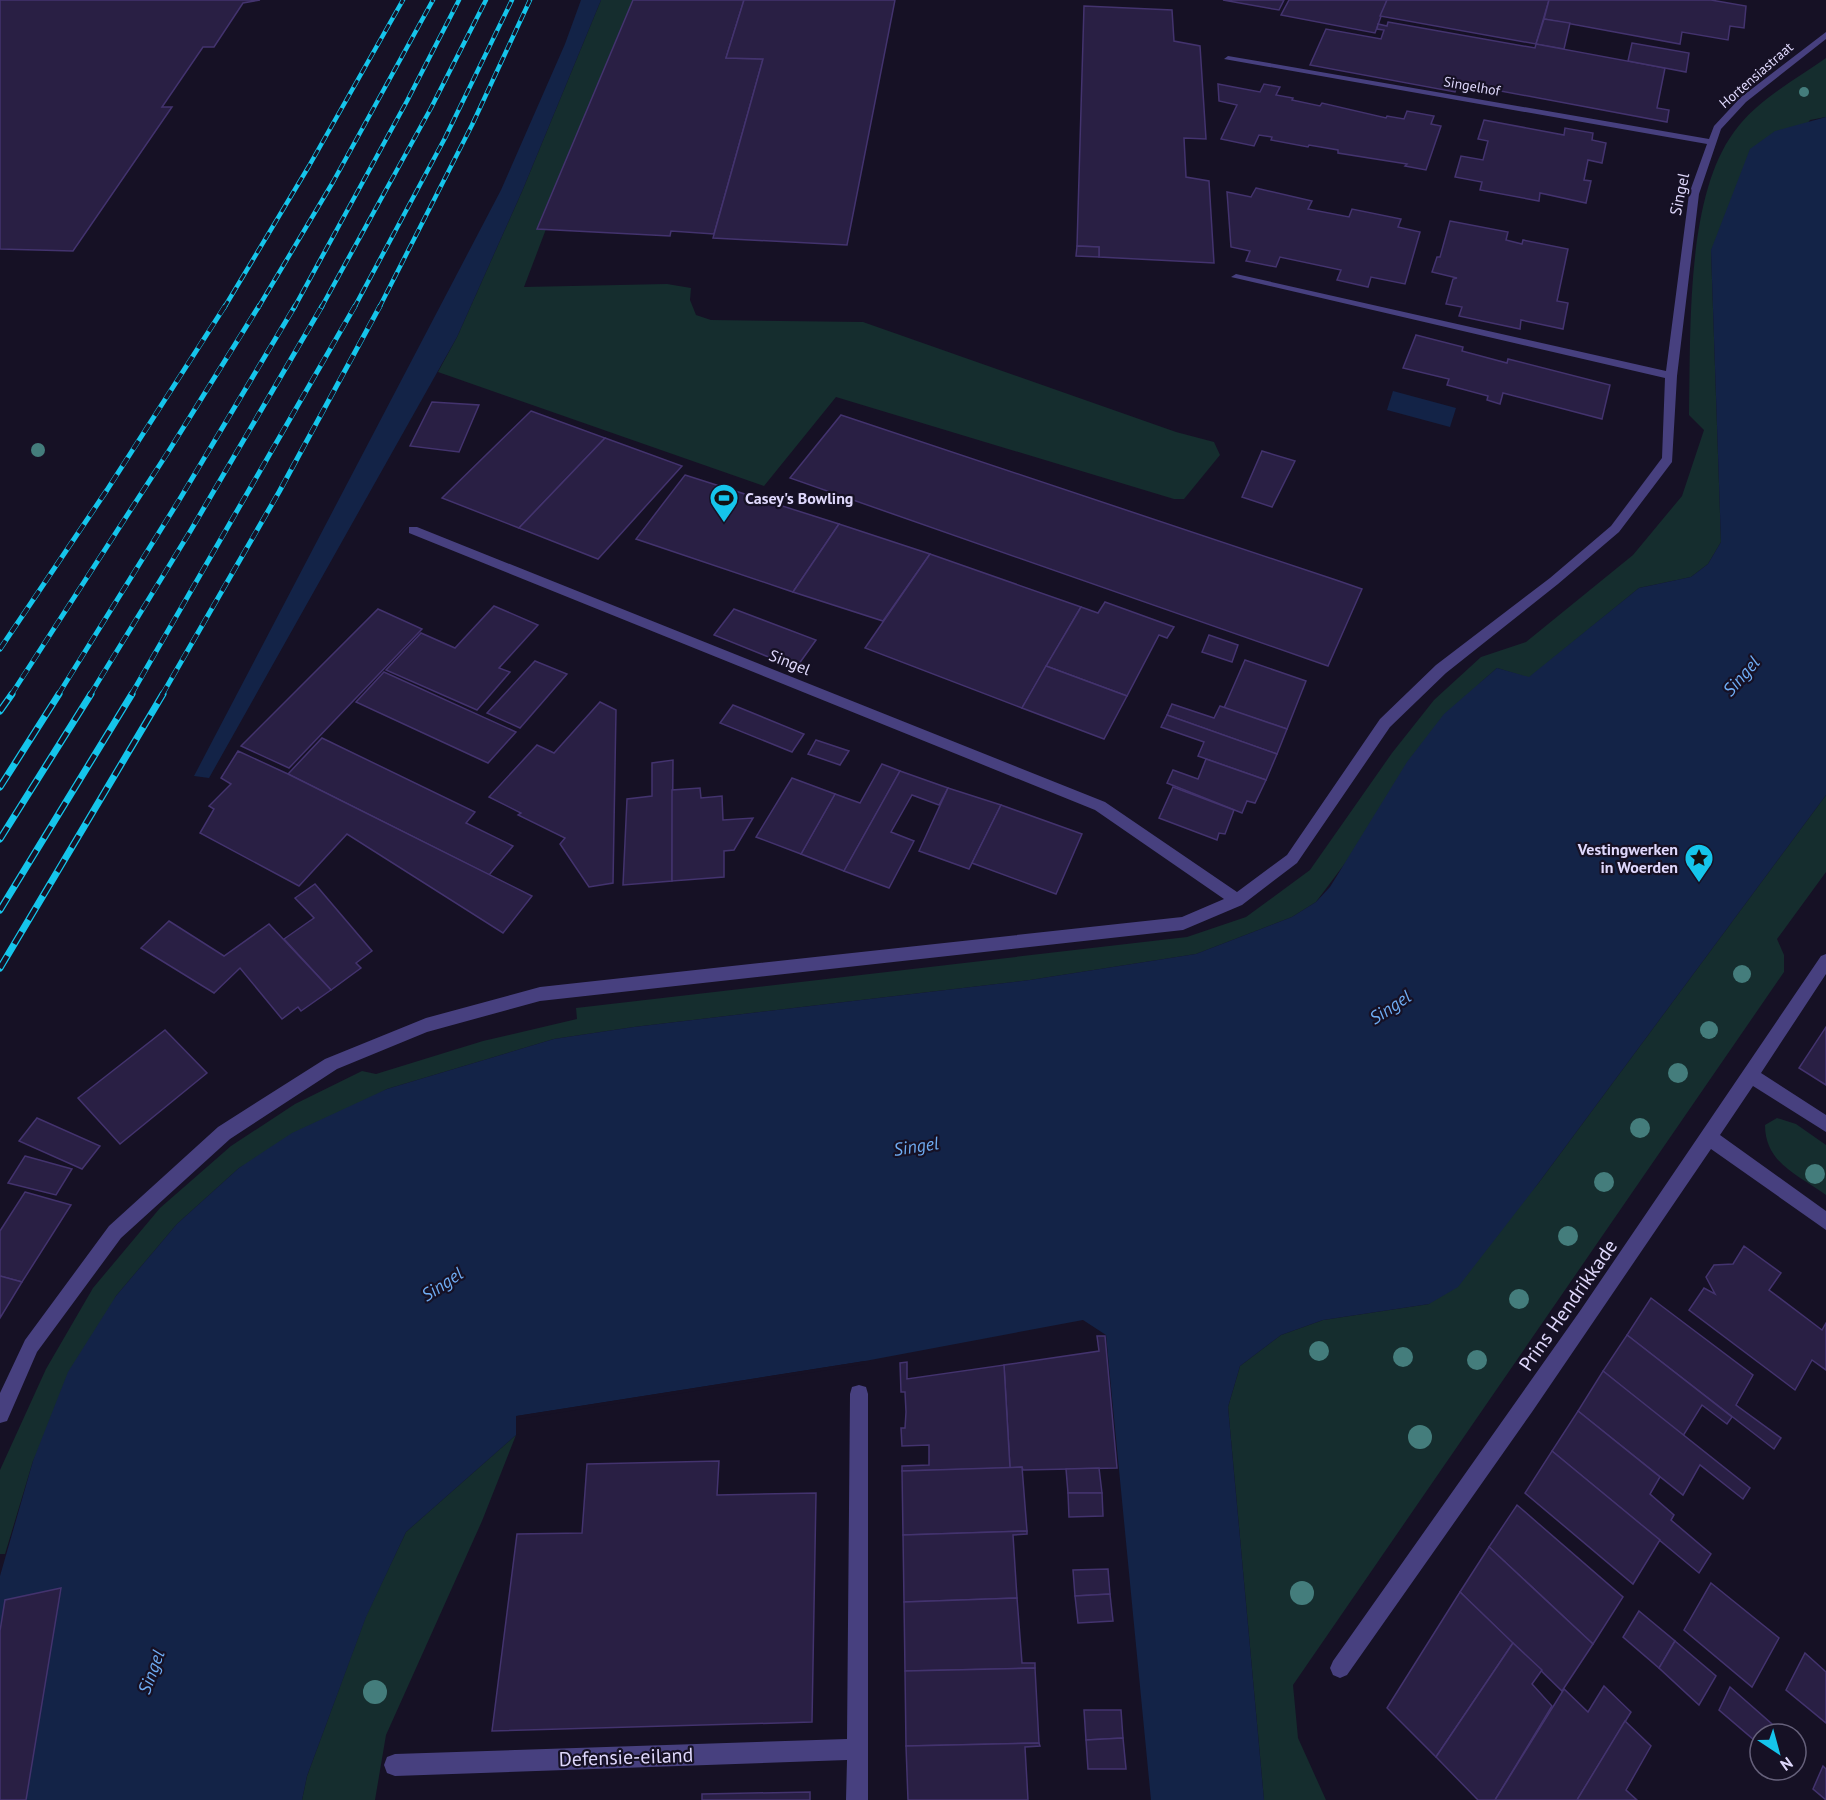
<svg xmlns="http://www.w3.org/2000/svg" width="1826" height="1800" viewBox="0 0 1826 1800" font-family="'PT Sans',sans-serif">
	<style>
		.green { fill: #152d2e }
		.water { fill: #132347 }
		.pier { fill: #161125 }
		.building { fill: #291f44; stroke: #43336e; stroke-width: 1.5 }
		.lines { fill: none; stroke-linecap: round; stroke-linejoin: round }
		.minor { fill: #47407f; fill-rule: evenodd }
		.rail-far2-casing { stroke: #15c5eb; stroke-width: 4.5 }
		.rail-far1-casing { stroke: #15c5eb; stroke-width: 5 }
		.rail-casing { stroke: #15c5eb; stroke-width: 7 }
		.rail-far2 { stroke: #161125; stroke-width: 3; stroke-dasharray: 8; stroke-linecap: butt }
		.rail-far1 { stroke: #161125; stroke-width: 4; stroke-dasharray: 10; stroke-linecap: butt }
		.rail { stroke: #161125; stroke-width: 4.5; stroke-dasharray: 14; stroke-linecap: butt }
		.tree { fill: #447d7c }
		.labels { text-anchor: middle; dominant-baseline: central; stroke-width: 4.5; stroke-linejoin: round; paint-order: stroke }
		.far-street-label { font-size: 14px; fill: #dfd8fc; stroke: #161125 }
		.street-label { font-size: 16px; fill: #dfd8fc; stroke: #161125 }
		.poi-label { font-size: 16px; font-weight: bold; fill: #dfd8fc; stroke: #161125; text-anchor: start }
		.water-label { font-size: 18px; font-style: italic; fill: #6facf3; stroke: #161125 }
		.near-street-label { font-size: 20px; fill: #dfd8fc; stroke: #161125 }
	</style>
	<rect width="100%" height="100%" fill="#161125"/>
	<g class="green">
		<polygon points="601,0 633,0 524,287 667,284 691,288 690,300 696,315 711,320 863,322 1176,432 1214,442 1220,455 1184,499 1174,499 836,397 764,486 438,372 457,337 523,189"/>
		<path d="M 1826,58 L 1826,117 L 1810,120 L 1711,250 L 1721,542 L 1708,564 L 1691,577 L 1639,588 L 1529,678 L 1497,668 L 1480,683 L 1316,902 L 1292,917 L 1196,954 L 1030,980 L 634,1027 L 554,1039 L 387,1089 L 239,1168 L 177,1224 L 116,1296 L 33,1461 L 5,1554 L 0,1554 L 0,1470 L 46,1369 L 93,1288 L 160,1208 L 231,1146 L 295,1104 L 362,1071 L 376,1074 L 483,1041 L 577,1019 L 576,1008 L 1187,937 L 1246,917 L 1310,870 L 1392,753 L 1434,700 L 1481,657 L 1526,642 L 1633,555 L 1682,496 L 1704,430 L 1689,415 C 1691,334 1685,198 1734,132 C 1757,100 1795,80 1826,58 Z"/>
		<polygon points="1826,795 1826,872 1777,939 1784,955 1784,972 1293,1685 1298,1738 1326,1800 1264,1800 1228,1407 1240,1366 1281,1335 1323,1320 1429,1304 1537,1185"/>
		<path d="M 1777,1118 L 1796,1124 L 1826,1145 L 1826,1195 C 1798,1175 1765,1163 1765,1125 Z"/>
		<polygon points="516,1435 482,1521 386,1735 375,1800 302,1800 307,1776 366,1616 406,1532"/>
	</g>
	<g class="water">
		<polygon points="581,0 601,0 523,189 457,337 209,778 194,776 501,190 565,44"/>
		<polygon points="1826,117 1826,795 1537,1185 1458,1287 1429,1304 1323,1320 1281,1335 1240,1366 1228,1407 1264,1800 1151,1800 1106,1335 1083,1320 865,1361 517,1416 516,1435 406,1532 366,1617 307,1776 302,1800 0,1800 0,1576 33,1461 68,1372 116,1296 177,1224 239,1168 292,1133 387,1089 554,1039 634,1027 1030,980 1196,954 1292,917 1316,902 1330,887 1407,762 1444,714 1497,668 1529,677 1639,588 1691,577 1708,564 1721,542 1711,250 1750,149 1775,131"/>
		<polygon points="1393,391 1456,408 1450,427 1387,410"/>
	</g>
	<polygon class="pier" points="865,1361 865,1364 519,1419 519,1434 516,1435 516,1416"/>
	<g class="building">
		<polygon points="0,0 260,0 243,3 214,47 203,47 162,107 172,107 73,251 0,249"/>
		<polygon points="633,0 744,0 726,58 763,59 714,234 671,231 670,236 537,229"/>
		<polygon points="744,0 895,0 847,245 713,238 763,59 726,58"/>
		<polygon points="1223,0 1284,0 1279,10"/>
		<polygon points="1289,0 1387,0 1375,33 1281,15"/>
		<polygon points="1387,0 1549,0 1536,44 1380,16"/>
		<polygon points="1549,0 1711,0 1746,6 1744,28 1730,26 1728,40 1682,32 1680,44 1544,19"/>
		<polygon points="1084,6 1172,10 1174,41 1200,46 1206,139 1184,138 1186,177 1209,181 1214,263 1099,257 1099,247 1077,246"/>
		<polygon points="1544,19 1570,23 1564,49 1536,44"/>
		<polygon points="1388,22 1535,48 1536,44 1665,68 1657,108 1669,110 1667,122 1458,83 1455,92 1310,65 1326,29 1381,39 1384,30 1377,29 1378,24 1387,26"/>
		<polygon points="1632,43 1689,53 1686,72 1628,61"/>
		<polygon points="1218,84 1260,92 1264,84 1280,87 1276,95 1293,98 1292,100 1320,106 1322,103 1386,118 1387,116 1404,119 1407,111 1434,116 1431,124 1441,126 1426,170 1405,166 1407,164 1338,153 1338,150 1309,145 1308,147 1271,140 1272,137 1259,135 1254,146 1221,139 1237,105 1219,101"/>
		<polygon points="1484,120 1564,135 1565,128 1593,133 1592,140 1606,143 1602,163 1588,160 1584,180 1591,181 1586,203 1540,193 1539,201 1480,190 1482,182 1455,177 1461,156 1483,160 1488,141 1478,139"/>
		<polygon points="1256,188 1312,201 1308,209 1349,217 1352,209 1401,219 1398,227 1420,232 1405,284 1371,277 1368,287 1337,280 1341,270 1280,257 1276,267 1246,261 1250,251 1231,247 1227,192 1251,197"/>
		<polygon points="1450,221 1508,232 1506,240 1522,244 1523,240 1568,249 1557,301 1568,303 1563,329 1521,320 1520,329 1459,316 1462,307 1446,304 1453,279 1457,278 1432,272 1437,257 1440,257"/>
		<polygon points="1077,246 1099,247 1099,257 1076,256"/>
		<polygon points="1416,335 1463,347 1462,351 1507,363 1508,359 1610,385 1602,419 1503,393 1500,404 1487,400 1488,396 1447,385 1449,379 1403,368"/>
		<polygon points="432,402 479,405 459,452 410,446"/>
		<polygon points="531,411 605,438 519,528 442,498"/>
		<polygon points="841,415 1336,580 1362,589 1328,666 790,478"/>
		<polygon points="605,438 682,466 598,559 519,528"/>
		<polygon points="1262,451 1295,461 1272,507 1242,497"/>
		<polygon points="685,475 839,524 793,592 636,539"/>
		<polygon points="839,524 930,554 883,621 793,592"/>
		<polygon points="930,554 1081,607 1022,708 865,648"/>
		<polygon points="1105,602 1174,627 1167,638 1159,635 1127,696 1046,666 1081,607 1098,613"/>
		<polygon points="494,606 538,625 499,668 510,672 477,710 386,670 421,633 455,648"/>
		<polygon points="378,609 422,629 289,768 241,746"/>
		<polygon points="734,609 816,640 796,668 714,635"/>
		<polygon points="1209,635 1238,645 1232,662 1202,652"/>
		<polygon points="1245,660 1306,681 1287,729 1224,708"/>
		<polygon points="535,661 567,674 520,728 487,713"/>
		<polygon points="1046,666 1127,696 1104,739 1022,708"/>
		<polygon points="384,672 516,732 488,763 356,702"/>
		<polygon points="600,702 616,710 613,883 589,887 560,844 565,838 518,815 521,813 489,797 537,745 554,753"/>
		<polygon points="1172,704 1214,718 1220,706 1287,729 1277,754 1167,715"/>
		<polygon points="733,705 804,734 792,752 720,723"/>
		<polygon points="1167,715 1277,754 1266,780 1198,756 1204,742 1161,727"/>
		<polygon points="322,738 475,812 466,823 513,846 489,875 288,774"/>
		<polygon points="816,740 849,751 840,765 808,754"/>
		<polygon points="238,751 288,774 532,896 503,933 347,834 299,886 200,833 214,809 209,806 231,784 221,778"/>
		<polygon points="1206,759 1266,780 1255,803 1247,801 1242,813 1167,783 1173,770 1198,779"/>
		<polygon points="673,760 672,881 623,885 627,799 652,796 652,763"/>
		<polygon points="882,764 900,771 844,871 801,854 835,794 860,803"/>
		<polygon points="900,771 948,788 939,805 912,795 891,832 914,841 889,888 844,871"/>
		<polygon points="792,778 835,794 801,854 756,837"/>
		<polygon points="1173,787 1234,810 1225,834 1219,833 1217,840 1159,818"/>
		<polygon points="700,788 701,798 722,796 723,820 753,818 734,850 724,851 724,877 672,881 672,790"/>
		<polygon points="948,788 1001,805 969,869 919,851"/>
		<polygon points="1001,805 1082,834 1056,894 972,863"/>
		<polygon points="315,884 372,951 356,963 361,968 331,990 284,939 314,918 295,898"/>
		<polygon points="169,921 224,956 269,924 331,990 301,1011 298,1007 282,1019 240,968 214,993 141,948"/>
		<polygon points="1826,1027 1826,1085 1799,1068"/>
		<polygon points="165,1030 207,1073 120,1144 78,1098"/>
		<polygon points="37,1118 100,1146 82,1169 19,1141"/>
		<polygon points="25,1156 72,1169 56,1195 8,1183"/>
		<polygon points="25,1192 71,1205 22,1282 0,1276 0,1231"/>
		<polygon points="1744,1246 1781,1273 1769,1290 1822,1330 1826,1323 1826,1370 1812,1360 1795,1390 1689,1310 1704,1288 1715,1294 1706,1277 1714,1265 1733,1264"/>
		<polygon points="0,1276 22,1282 0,1318"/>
		<polygon points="1651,1298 1753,1375 1736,1405 1781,1438 1774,1449 1627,1335"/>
		<polygon points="1627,1335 1732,1417 1727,1424 1702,1405 1683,1436 1603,1371"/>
		<polygon points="1097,1336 1105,1336 1117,1468 1023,1470 1022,1467 1010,1468 1004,1365 1099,1351"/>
		<polygon points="907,1362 907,1379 1004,1365 1010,1468 902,1471 902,1466 929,1465 929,1445 902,1446 901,1428 905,1428 906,1412 905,1392 901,1392 900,1363"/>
		<polygon points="1603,1371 1750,1488 1743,1499 1700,1465 1683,1495 1578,1411"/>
		<polygon points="1578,1411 1660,1477 1650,1494 1674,1515 1671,1520 1711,1554 1699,1573 1552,1451"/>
		<polygon points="1552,1451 1660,1540 1633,1584 1525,1493"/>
		<polygon points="719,1461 717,1495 816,1493 812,1722 492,1731 517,1534 582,1533 587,1464"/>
		<polygon points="1022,1467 1027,1531 903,1535 902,1471"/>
		<polygon points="1099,1468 1102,1493 1068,1493 1066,1469"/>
		<polygon points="1068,1493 1102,1493 1103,1516 1069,1517"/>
		<polygon points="1517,1505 1623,1597 1593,1644 1489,1547"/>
		<polygon points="1027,1531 1027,1534 1013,1535 1017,1598 904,1602 903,1535"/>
		<polygon points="1489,1547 1593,1644 1562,1691 1460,1592"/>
		<polygon points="1108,1569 1110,1594 1075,1596 1073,1570"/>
		<polygon points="1711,1583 1779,1638 1752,1687 1684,1630"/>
		<polygon points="61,1588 26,1800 0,1800 0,1631 5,1600"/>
		<polygon points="1460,1592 1513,1643 1436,1757 1387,1708"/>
		<polygon points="1110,1594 1113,1621 1078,1623 1075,1596"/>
		<polygon points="1017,1598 1022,1663 1035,1663 1035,1668 905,1671 904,1602"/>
		<polygon points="1639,1611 1675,1641 1659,1668 1623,1637"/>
		<polygon points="1675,1641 1716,1676 1699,1705 1659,1668"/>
		<polygon points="1513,1643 1542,1670 1532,1684 1552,1706 1495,1800 1478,1800 1436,1757"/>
		<polygon points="1805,1653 1826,1672 1826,1723 1786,1690"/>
		<polygon points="1035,1668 1039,1743 906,1746 905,1671"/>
		<polygon points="1604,1686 1631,1712 1577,1800 1495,1800 1564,1689 1588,1712"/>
		<polygon points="1730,1687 1772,1724 1767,1734 1760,1734 1760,1745 1719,1710"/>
		<polygon points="1084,1710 1121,1710 1123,1738 1086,1740"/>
		<polygon points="1625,1721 1651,1746 1626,1790 1637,1800 1577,1800"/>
		<polygon points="1123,1738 1126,1769 1088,1769 1086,1740"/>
		<polygon points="1039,1743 1040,1746 1025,1747 1028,1800 908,1800 906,1746"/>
		<polygon points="1823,1766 1826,1769 1826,1800 1813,1789"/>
		<polygon points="810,1792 810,1800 702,1800 702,1794"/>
	</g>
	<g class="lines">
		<g class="minor">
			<polygon points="1826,32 1826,39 1746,102 1721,129 1699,194 1677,376 1672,462 1619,532 1558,584 1446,673 1390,727 1297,863 1242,905 1183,930 540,1001 427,1032 337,1069 230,1139 121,1238 37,1352 7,1421 0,1423 0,1393 25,1340 109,1226 218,1127 325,1059 426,1018 540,987 1182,917 1224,899 1095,810 409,533 409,527 417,527 1105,802 1237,892 1287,855 1380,719 1436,665 1550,578 1611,526 1662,458 1665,378 1231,277 1236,274 1666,371 1689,194 1707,144 1224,59 1228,56 1709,139 1714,126 1740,98"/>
			<polygon points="1826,954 1826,974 1761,1073 1826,1115 1826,1132 1753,1086 1720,1135 1826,1211 1826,1230 1711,1149 1532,1412 1347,1675 1340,1678 1333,1675 1330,1668 1333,1661 1580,1311 1821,956"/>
			<polygon points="859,1385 866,1387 868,1394 868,1800 846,1800 847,1760 395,1776 387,1773 384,1765 387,1757 395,1754 847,1739 850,1394 852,1387"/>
		</g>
		<g class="rail-far2-casing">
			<g id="rail-far2">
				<polyline points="224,308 309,166 403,0"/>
				<polyline points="258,308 333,182 433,0"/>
				<polyline points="294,308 407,101 459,0"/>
				<polyline points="321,308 431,108 486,0"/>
				<polyline points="354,308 445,138 512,0"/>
				<polyline points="379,308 472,125 530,0"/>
			</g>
		</g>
		<g class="rail-far1-casing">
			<g id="rail-far1">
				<polyline points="0,649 107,490 225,306"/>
				<polyline points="11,695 170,449 259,306"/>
				<polyline points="58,695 181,497 295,306"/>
				<polyline points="90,695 191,530 322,306"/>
				<polyline points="131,695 355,306"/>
				<polyline points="162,695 279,492 380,306"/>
			</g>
		</g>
		<g class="rail-casing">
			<g id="rail">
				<polyline points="0,711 12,694"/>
				<polyline points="0,787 59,694"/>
				<polyline points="0,839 91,694"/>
				<polyline points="0,910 132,694"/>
				<polyline points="0,968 163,694"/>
			</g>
		</g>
		<use href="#rail-far2" class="rail-far2"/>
		<use href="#rail-far1" class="rail-far1"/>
		<use href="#rail" class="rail"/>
	</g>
	<g class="tree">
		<circle cx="1804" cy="92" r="5"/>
		<circle cx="38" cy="450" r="7"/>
		<circle cx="1742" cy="974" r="9"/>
		<circle cx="1709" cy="1030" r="9"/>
		<circle cx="1678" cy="1073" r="10"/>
		<circle cx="1640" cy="1128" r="10"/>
		<circle cx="1815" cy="1174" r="10"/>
		<circle cx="1604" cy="1182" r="10"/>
		<circle cx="1568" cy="1236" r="10"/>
		<circle cx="1519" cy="1299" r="10"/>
		<circle cx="1319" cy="1351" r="10"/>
		<circle cx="1403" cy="1357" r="10"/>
		<circle cx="1477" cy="1360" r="10"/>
		<circle cx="1420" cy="1437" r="12"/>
		<circle cx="1302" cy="1593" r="12"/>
		<circle cx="375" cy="1692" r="12"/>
	</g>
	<defs>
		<g id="stadium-pin" transform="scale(1.5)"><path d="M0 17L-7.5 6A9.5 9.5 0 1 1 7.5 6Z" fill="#15c5eb" stroke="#161125"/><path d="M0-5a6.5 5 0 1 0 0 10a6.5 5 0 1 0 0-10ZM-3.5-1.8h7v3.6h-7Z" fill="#111"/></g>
		<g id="sight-pin" transform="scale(1.5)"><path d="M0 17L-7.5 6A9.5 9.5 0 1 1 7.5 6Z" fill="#15c5eb" stroke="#161125"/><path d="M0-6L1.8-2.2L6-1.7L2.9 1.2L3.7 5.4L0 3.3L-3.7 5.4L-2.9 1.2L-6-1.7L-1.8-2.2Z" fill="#111"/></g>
	</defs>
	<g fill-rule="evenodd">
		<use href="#stadium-pin" x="724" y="498"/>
		<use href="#sight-pin" x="1699" y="858"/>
	</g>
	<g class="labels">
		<g class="far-street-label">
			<text transform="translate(1756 75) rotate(-41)">Hortensiastraat</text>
			<text transform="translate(1472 86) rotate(10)">Singelhof</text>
		</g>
		<g class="street-label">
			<text transform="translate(1679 194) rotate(-78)">Singel</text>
			<text transform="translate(790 662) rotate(22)">Singel</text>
		</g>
		<g class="poi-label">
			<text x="745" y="498">Casey's Bowling</text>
			<text x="1678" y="849" text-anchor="end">Vestingwerken<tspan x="1678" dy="18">in Woerden</tspan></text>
		</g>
		<g class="water-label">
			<text transform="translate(1741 676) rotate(-49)">Singel</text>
			<text transform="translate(1390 1007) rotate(-34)">Singel</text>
			<text transform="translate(916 1146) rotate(-9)">Singel</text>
			<text transform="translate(442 1284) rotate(-34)">Singel</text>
			<text transform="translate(151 1672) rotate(-70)">Singel</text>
		</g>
		<g class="near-street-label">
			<text transform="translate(1568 1305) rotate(-55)">Prins Hendrikkade</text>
			<text transform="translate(626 1757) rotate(-2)">Defensie-eiland</text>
		</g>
	</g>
	<g transform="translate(1778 1752) rotate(144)"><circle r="28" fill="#161125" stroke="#66617b" stroke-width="1.5"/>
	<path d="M0-4.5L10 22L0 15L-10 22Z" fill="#15c5eb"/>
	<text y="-9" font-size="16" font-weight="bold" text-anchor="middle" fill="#dfd8fc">N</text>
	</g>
</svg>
